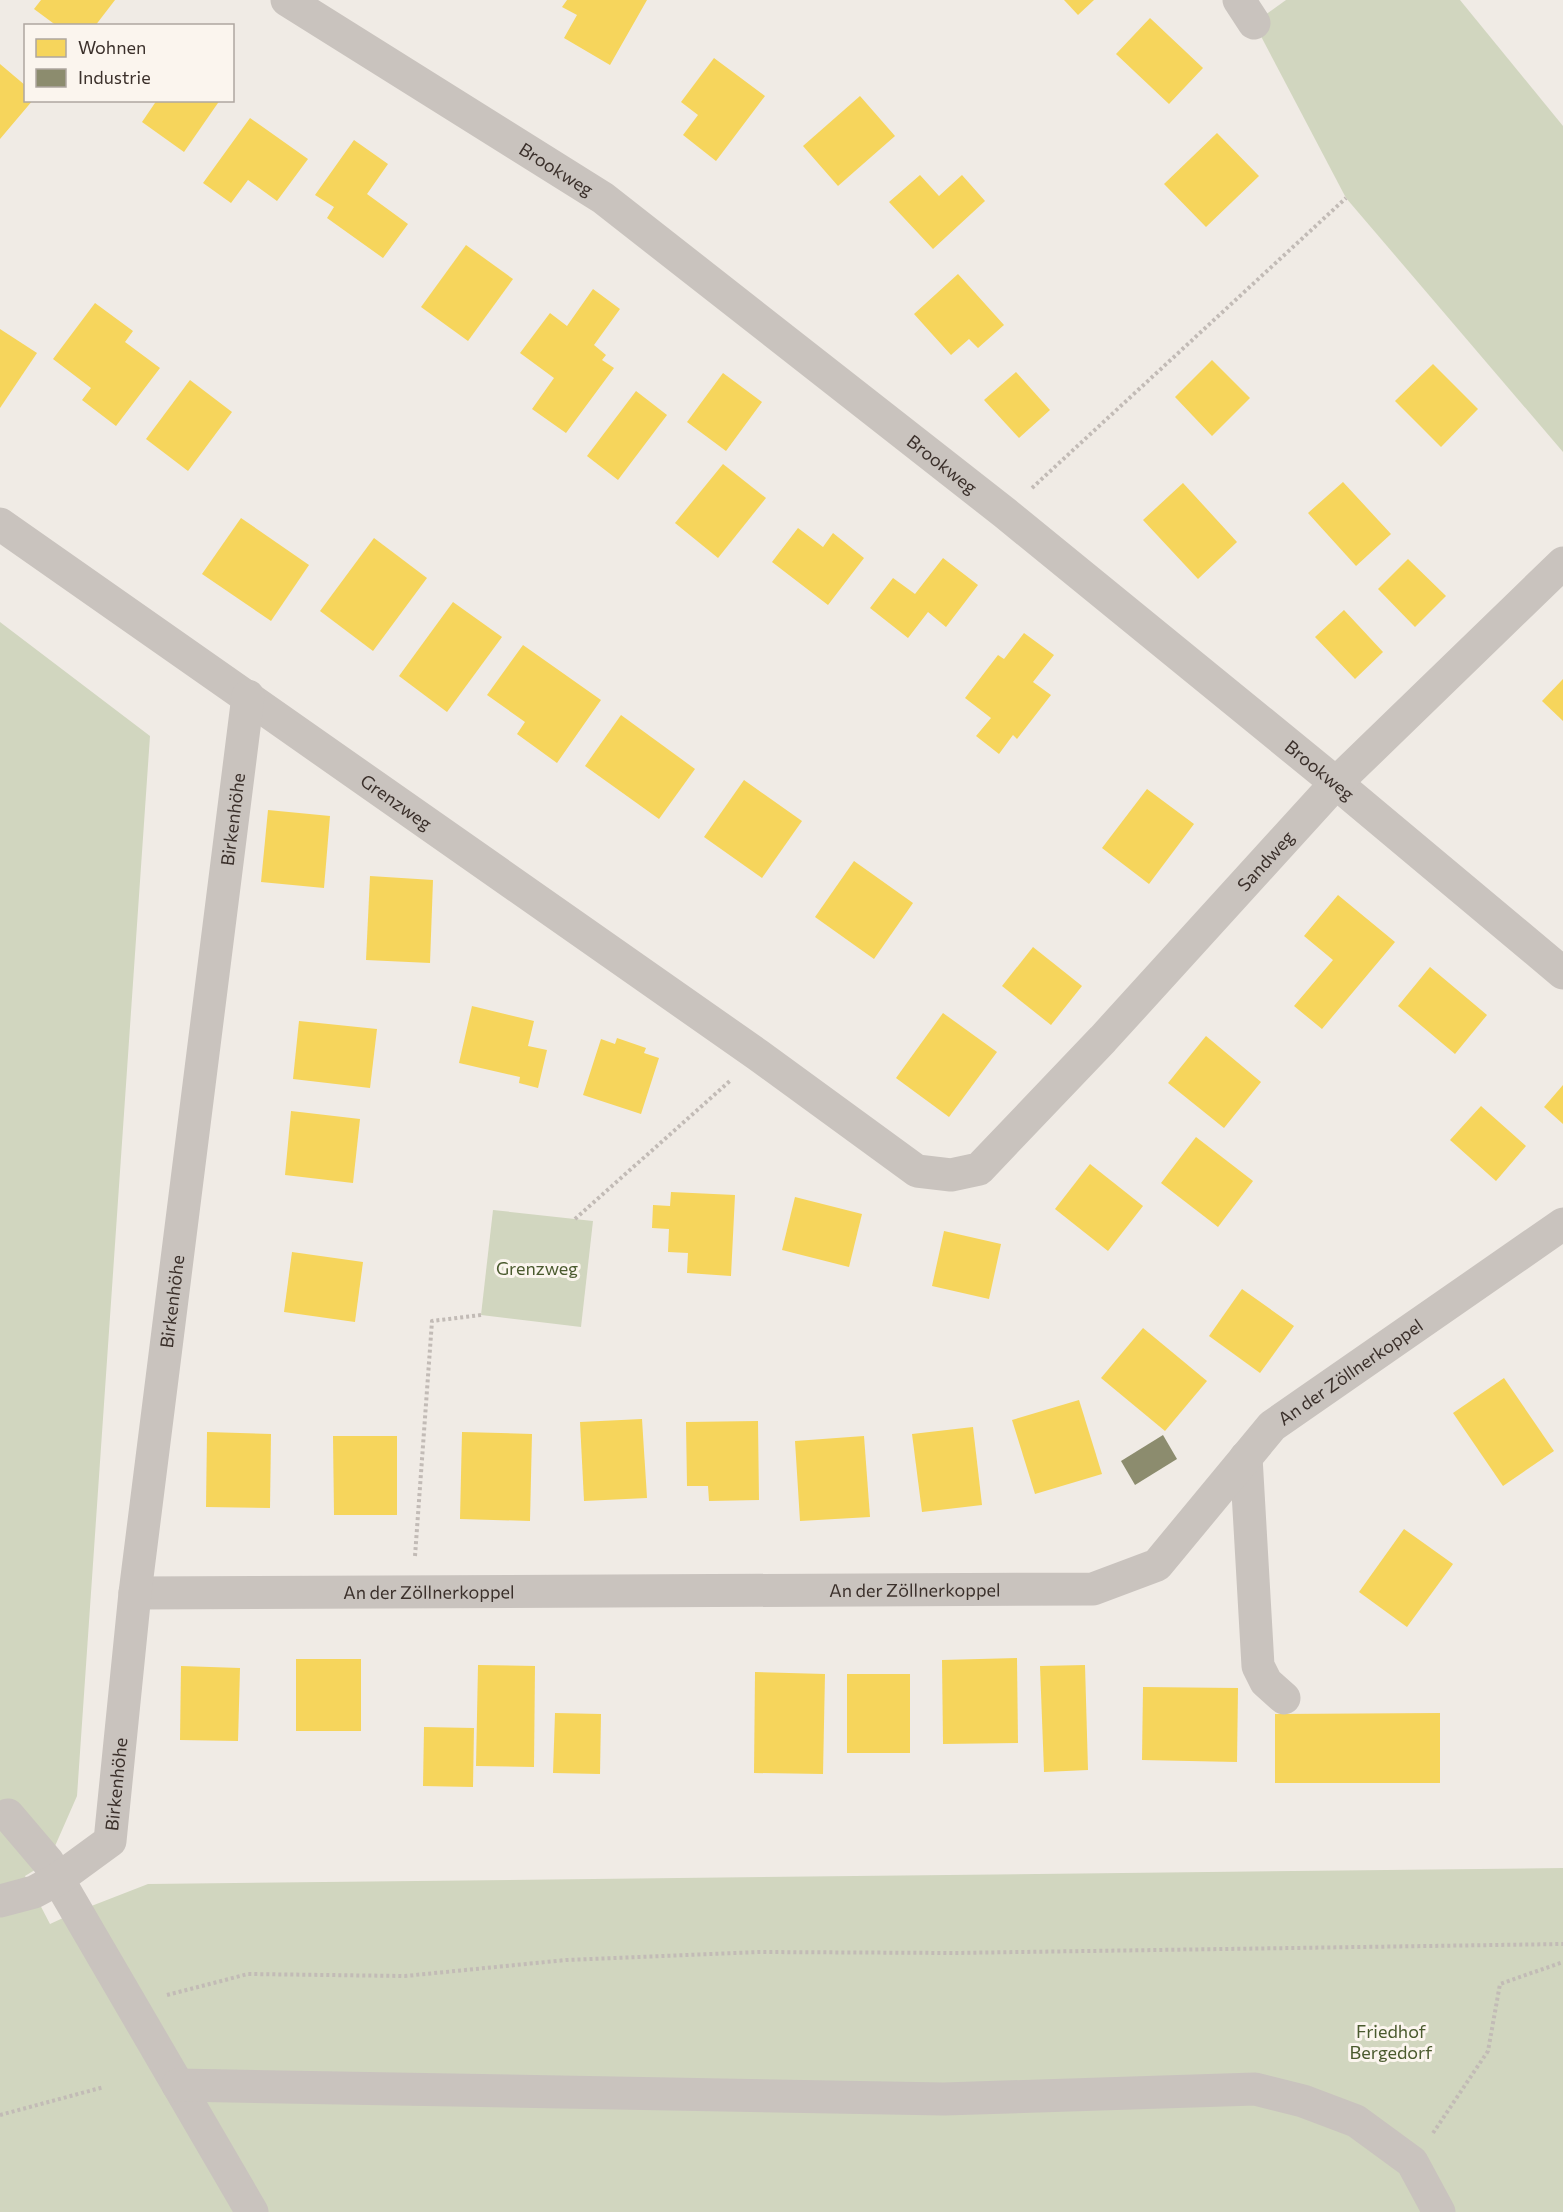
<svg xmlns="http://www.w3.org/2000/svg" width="1563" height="2212" viewBox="0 0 1563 2212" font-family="Commissioner,sans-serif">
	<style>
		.green { fill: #d1d6bf }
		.homes { fill: #f6d55c }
		.industry { fill: #8c8c6e }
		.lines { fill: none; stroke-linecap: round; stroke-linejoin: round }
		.path { stroke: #c2bbb6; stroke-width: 4; stroke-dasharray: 3 3; stroke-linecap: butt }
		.minor { stroke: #c9c3be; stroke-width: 33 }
		.labels { text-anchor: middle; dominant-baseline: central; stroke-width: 6; stroke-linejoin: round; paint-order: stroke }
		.street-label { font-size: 18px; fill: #3b302b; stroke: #fbf5ee }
		.park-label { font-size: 18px; fill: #4a5a2e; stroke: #fbf5ee }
	</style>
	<rect width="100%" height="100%" fill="#f0ebe5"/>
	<g class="green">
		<polygon points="1286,0 1460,0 1563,126 1563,452 1346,198 1254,23"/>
		<polygon points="0,622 150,736 77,1796 48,1862 25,1876 50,1924 76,1912 148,1884 1563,1868 1563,2212 0,2212"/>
		<polygon points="493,1210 593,1221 581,1327 481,1315"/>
	</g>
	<g class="homes">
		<polygon points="41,0 115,0 95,26 57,26 34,9"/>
		<polygon points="567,0 647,0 610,65 564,38 577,15 562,7"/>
		<polygon points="1064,0 1094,0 1078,15"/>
		<polygon points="1150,18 1203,68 1169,104 1116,54"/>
		<polygon points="714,58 765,96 716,161 683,135 698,115 681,102"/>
		<polygon points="0,64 26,86 26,100 33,100 0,139"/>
		<polygon points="860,96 895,136 838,186 803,146"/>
		<polygon points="157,100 220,100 184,152 142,122"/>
		<polygon points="250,118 308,159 277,201 248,180 231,203 203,183"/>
		<polygon points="1217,133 1259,176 1206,227 1164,184"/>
		<polygon points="354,140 388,164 367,194 408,224 383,258 327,218 334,207 315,195"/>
		<polygon points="920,175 939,196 962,175 985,201 933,249 889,202"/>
		<polygon points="466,245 513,279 468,341 421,307"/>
		<polygon points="958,274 1004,325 978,348 969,339 951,355 914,314"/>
		<polygon points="593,289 620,309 594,345 606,355 602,360 614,368 566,433 532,409 554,378 520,353 550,313 567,326"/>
		<polygon points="95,303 133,331 125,342 160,368 116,426 82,400 91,388 53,359"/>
		<polygon points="0,329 37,353 0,408"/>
		<polygon points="1212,360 1250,398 1212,436 1175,397"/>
		<polygon points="1433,364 1478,409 1441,447 1395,401"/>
		<polygon points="1016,372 1050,410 1019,438 984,400"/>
		<polygon points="723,373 762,402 726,451 687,422"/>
		<polygon points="190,380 232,412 188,471 146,439"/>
		<polygon points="636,391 667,415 618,480 587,456"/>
		<polygon points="723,464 766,498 718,558 675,523"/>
		<polygon points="1343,482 1391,534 1356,566 1308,513"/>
		<polygon points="1183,483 1237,542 1198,579 1143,520"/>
		<polygon points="241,518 309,565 271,621 202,574"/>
		<polygon points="798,528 823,547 833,533 864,558 828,605 772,562"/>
		<polygon points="374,538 427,578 373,651 320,611"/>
		<polygon points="943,558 978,585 946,627 928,612 908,638 870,608 893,578 915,594"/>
		<polygon points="1408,559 1446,596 1415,627 1378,589"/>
		<polygon points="453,602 502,637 447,712 399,676"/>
		<polygon points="1344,610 1383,652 1355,679 1315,637"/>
		<polygon points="1024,633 1054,655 1033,682 1051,695 1017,739 1013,735 999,754 976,736 991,718 965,698 998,655 1004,659"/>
		<polygon points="523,645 601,700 557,763 517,734 525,722 487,695"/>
		<polygon points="1563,679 1563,721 1542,701"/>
		<polygon points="621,715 695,769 659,819 585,766"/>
		<polygon points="744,780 802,821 762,878 704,837"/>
		<polygon points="1147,789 1194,824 1149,884 1102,848"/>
		<polygon points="268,810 330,816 324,888 261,882"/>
		<polygon points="854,861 913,903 874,959 815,917"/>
		<polygon points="370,876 433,880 430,963 366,960"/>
		<polygon points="1338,895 1395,942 1322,1029 1294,1006 1333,960 1304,936"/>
		<polygon points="1033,947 1082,986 1051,1025 1002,986"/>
		<polygon points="1430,967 1487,1015 1455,1054 1398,1006"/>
		<polygon points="472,1006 534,1021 528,1046 547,1050 538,1088 519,1083 520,1077 459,1063"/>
		<polygon points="943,1013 997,1052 949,1117 896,1078"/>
		<polygon points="299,1021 377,1029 370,1088 293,1079"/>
		<polygon points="1206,1036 1261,1082 1224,1128 1168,1083"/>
		<polygon points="617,1038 646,1048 644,1053 659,1058 641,1114 583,1095 601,1039 615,1044"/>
		<polygon points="1563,1085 1563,1124 1544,1107"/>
		<polygon points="1481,1106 1526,1146 1496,1181 1450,1140"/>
		<polygon points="291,1111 360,1119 353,1183 285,1175"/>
		<polygon points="1196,1137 1253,1181 1218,1227 1161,1183"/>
		<polygon points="1090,1164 1143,1206 1108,1251 1055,1209"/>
		<polygon points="671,1192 735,1195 731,1276 687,1273 688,1253 668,1252 669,1229 652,1228 653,1205 670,1206"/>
		<polygon points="795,1197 862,1214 849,1267 782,1250"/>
		<polygon points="944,1231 1001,1244 989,1299 932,1286"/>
		<polygon points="292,1252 363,1262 355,1322 284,1312"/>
		<polygon points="1242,1289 1294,1326 1260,1373 1209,1336"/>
		<polygon points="1143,1328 1207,1381 1165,1431 1101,1378"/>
		<polygon points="1504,1378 1554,1451 1503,1486 1453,1413"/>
		<polygon points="1079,1400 1102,1474 1035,1494 1012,1420"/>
		<polygon points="642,1419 647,1498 584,1501 580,1422"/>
		<polygon points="758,1421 759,1500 709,1501 708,1486 687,1486 686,1422"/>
		<polygon points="973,1427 982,1505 922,1512 912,1434"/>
		<polygon points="207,1432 271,1434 270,1508 206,1507"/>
		<polygon points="462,1432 532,1434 530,1521 460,1519"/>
		<polygon points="333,1436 397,1436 397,1515 334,1515"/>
		<polygon points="864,1436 870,1517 800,1521 795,1441"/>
		<polygon points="1404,1529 1453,1564 1407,1627 1359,1592"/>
		<polygon points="1017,1658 1018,1743 943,1744 942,1660"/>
		<rect x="296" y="1659" width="65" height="72"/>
		<polygon points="478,1665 535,1666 534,1767 476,1766"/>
		<polygon points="1085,1665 1088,1770 1044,1772 1040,1666"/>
		<polygon points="181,1666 240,1668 238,1741 180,1740"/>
		<polygon points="755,1672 825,1674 823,1774 754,1773"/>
		<rect x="847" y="1674" width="63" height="79"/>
		<polygon points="1143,1687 1238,1688 1237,1762 1142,1760"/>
		<polygon points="555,1713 601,1714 600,1774 553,1773"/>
		<polygon points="1440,1713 1440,1783 1275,1783 1275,1714"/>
		<polygon points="424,1727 474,1728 473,1787 423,1786"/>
	</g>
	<polygon class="industry" points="1163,1435 1177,1459 1135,1485 1121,1461"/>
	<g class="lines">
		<g class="path">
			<polyline points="1032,488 1346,198"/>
			<polyline points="575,1219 731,1080"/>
			<polyline points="415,1556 432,1321 481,1315"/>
			<polyline points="167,1995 248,1974 405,1976 566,1960 760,1952 953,1953 1563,1944"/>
			<polyline points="0,2115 104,2087"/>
			<polyline points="1433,2133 1488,2051 1500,1984 1563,1962"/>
		</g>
		<g class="minor">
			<path id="s1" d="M 287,0 L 603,198 L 1005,513 L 1336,783 L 1563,973"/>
			<polyline points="1239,0 1254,23"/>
			<path id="s2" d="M 0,524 L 758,1055 L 917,1171 L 951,1175 L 979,1169 L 1103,1039 L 1336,783 L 1563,563"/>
			<polyline points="1246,1457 1258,1666 1266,1682 1284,1698"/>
			<path id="s3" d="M 135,1593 L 1093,1589 L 1157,1565 L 1272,1426 L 1563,1224"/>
			<polyline points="8,1815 48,1862 252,2212"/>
			<path id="s4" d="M 0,1901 L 34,1892 L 58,1879 L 110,1841 L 135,1593 L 248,696"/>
			<polyline points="178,2085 944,2099 1255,2089 1303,2101 1356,2121 1412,2162 1439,2212"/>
		</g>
	</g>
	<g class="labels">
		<g class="street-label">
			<text stroke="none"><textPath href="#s1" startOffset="318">Brookweg</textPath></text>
			<text stroke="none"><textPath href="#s1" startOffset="804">Brookweg</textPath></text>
			<text stroke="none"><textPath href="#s1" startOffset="1290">Brookweg</textPath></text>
			<text stroke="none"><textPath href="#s2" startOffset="484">Grenzweg</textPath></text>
			<text stroke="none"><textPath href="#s4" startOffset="1156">Birkenhöhe</textPath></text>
			<text stroke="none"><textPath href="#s2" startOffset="1606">Sandweg</textPath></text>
			<text stroke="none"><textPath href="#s4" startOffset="670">Birkenhöhe</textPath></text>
			<text stroke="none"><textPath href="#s3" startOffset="1302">An der Zöllnerkoppel</textPath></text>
			<text stroke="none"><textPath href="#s3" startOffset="780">An der Zöllnerkoppel</textPath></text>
			<text stroke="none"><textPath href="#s3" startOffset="294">An der Zöllnerkoppel</textPath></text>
			<text stroke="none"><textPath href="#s4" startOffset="184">Birkenhöhe</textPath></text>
		</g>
		<g class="park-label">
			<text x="537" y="1268">Grenzweg</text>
			<text x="1391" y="2031">Friedhof<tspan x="1391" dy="21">Bergedorf</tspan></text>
		</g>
	</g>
	<rect x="24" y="24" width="210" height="78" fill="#fbf5ee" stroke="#aea6a0" stroke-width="1.5"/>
	<rect x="36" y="39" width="30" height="18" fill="#f6d55c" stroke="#aea6a0" stroke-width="1.5"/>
	<text x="78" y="54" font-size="18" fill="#3b302b">Wohnen</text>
	<rect x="36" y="69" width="30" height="18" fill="#8c8c6e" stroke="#aea6a0" stroke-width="1.5"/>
	<text x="78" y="84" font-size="18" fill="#3b302b">Industrie</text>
</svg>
